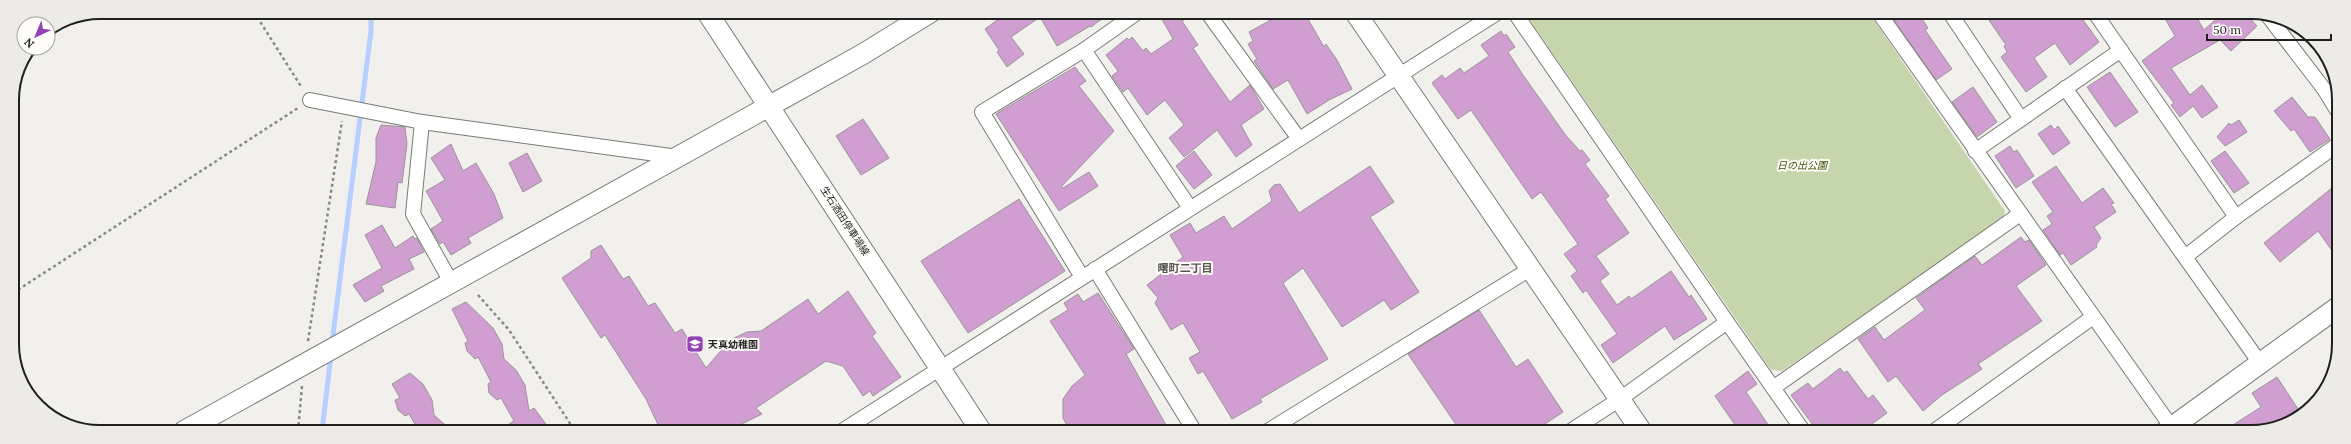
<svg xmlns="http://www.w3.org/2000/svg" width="2351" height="444" viewBox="0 0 2351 444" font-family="Lora,'Noto Sans JP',serif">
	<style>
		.green { fill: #c6d6ac }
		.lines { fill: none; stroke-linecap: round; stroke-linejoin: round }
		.stream { stroke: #b5cffe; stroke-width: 5 }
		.building { fill: #d19ed1; stroke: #999699 }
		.street-casing { stroke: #7b7a77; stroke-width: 16 }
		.secondary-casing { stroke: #7b7a77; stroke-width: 22 }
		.path { stroke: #898886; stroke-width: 2.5; stroke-dasharray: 3 3; stroke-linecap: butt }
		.street { stroke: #fff; stroke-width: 14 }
		.secondary { stroke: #fff; stroke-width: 20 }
		.labels { text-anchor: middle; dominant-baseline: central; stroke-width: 4; stroke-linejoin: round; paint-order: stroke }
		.park-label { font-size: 10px; font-style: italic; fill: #3b4f06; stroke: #fefdfa }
		.street-label { font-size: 10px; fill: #201f1e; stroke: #fefdfa }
		.poi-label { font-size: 10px; font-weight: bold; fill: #201f1e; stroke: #fefdfa; text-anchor: start }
		.neighbourhood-label { font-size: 11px; font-weight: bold; fill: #545350; stroke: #fefdfa }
		.rim { fill: none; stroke: #201f1e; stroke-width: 2 }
	</style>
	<rect width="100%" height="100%" fill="#f1f0ed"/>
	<polygon class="green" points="1525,13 1869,13 2005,211 2003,219 1782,371 1771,370"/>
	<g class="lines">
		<g class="stream">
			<polyline points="332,343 371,31 371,12"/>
			<polyline points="322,431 331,355"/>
		</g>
	</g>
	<g class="building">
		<polygon points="1008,12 1111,12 1091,27 1090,26 1057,46 1040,17 1011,37 1024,54 1007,67 997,52 999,50 985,29"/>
		<polygon points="1158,12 1198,12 1182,21 1198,45 1193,48 1209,72 1230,102 1250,85 1264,109 1241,125 1252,145 1236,157 1217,130 1184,157 1169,138 1184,125 1165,100 1147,115 1128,88 1123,92 1112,76 1118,71 1106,55 1127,38 1129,40 1132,37 1143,51 1146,48 1151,54 1173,39"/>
		<polygon points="1285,12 1304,12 1324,47 1326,44 1337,60 1352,89 1329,100 1307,114 1288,80 1273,89 1254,61 1257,59 1248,44 1253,41 1249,32"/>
		<polygon points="1889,13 1918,13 1928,28 1925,30 1952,69 1936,80"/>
		<polygon points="1984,13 2078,13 2099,42 2070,65 2055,43 2034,58 2047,77 2026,92 2001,57 2007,52 2004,46 2006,45"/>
		<polygon points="2162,13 2194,13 2204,30 2223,13 2245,13 2257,26 2231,51 2220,40 2171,68 2190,95 2202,85 2218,107 2202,118 2193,106 2180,117 2171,105 2174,103 2142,61 2175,36"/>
		<polygon points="1501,31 1504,36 1506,34 1515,47 1508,52 1523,75 1567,137 1580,151 1582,150 1590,160 1585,164 1609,196 1605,199 1629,233 1596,256 1609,274 1600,281 1617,305 1629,296 1631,299 1671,271 1689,297 1691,295 1707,319 1674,340 1665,326 1613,363 1601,345 1617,334 1586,290 1583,293 1571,276 1577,271 1564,254 1578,244 1541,192 1532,199 1471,110 1458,119 1432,83 1442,75 1445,79 1460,68 1464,73 1489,56 1481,45"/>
		<polygon points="1075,67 1086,81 1079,86 1114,131 1061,187 1063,188 1089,172 1098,186 1059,211 996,114"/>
		<polygon points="2110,72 2138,112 2115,127 2087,87"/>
		<polygon points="1973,87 1997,122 1977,137 1952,102"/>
		<polygon points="2292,97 2308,117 2315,117 2330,139 2310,152 2294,129 2291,131 2274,111"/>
		<polygon points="863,119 889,158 861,175 836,136"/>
		<polygon points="2239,120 2247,132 2225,146 2217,137 2229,123 2231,125"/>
		<polygon points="381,125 405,127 407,144 402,183 398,182 395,208 366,204 376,162 376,138"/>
		<polygon points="2051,125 2054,130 2058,126 2070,143 2053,155 2038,134"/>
		<polygon points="451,144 463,171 476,163 494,194 503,218 468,238 471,243 451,255 443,242 440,244 431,229 443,221 426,191 445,180 431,158"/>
		<polygon points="2010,146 2014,152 2017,150 2034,176 2016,188 1995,156"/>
		<polygon points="1194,151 1212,175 1194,189 1176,166"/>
		<polygon points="2225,151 2249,183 2234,193 2211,161"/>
		<polygon points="527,153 542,181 523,192 509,163"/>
		<polygon points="1370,166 1394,202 1370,217 1419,292 1391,310 1384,300 1342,327 1303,268 1283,283 1328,359 1260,399 1262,402 1232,419 1203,371 1198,374 1189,358 1200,352 1183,323 1171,330 1155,303 1158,298 1147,285 1183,257 1170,235 1190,223 1196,233 1224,216 1232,229 1272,201 1269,191 1274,185 1280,184 1299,213"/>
		<polygon points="2056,166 2082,203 2103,188 2114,203 2111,204 2116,212 2094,227 2101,238 2096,245 2097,247 2071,265 2063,253 2060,255 2043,230 2052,224 2047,216 2053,212 2032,182"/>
		<polygon points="2338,183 2338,259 2318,231 2280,262 2264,243"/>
		<polygon points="1019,199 1065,271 968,333 921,261"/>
		<polygon points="382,225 395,248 413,236 415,239 417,238 424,252 409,259 414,269 381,286 384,291 365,302 353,285 382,268 365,235"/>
		<polygon points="2021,237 2025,242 2029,240 2046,265 2016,286 2042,321 1978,364 1982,369 1942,395 1923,411 1896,376 1888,382 1858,339 1875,327 1884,340 1925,310 1916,298 1975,256 1982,265"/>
		<polygon points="601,245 623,279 629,276 648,306 655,303 675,333 682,329 706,368 730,340 747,332 761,331 808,299 818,314 848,291 876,333 872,336 901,377 873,396 870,391 863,396 843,366 826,361 756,408 762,414 738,426 738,431 661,431 646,399 605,335 601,338 562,278 591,258 591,251"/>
		<polygon points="1098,293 1134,349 1126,354 1170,432 1070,431 1063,418 1063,399 1072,386 1085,375 1050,321 1068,310 1064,303 1078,294 1083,302"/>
		<polygon points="466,302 493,328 502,344 504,359 516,370 525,385 529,411 534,408 551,431 498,431 514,421 501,398 497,400 489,393 488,384 491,382 478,357 475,359 467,351 465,343 468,341 452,309"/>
		<polygon points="1479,310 1516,367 1528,359 1563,412 1533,432 1461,432 1408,354"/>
		<polygon points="1840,368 1844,373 1847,371 1868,399 1873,395 1887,413 1861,432 1818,432 1791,395 1808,383 1813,389"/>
		<polygon points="1748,371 1757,384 1746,392 1773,432 1740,432 1715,396"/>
		<polygon points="410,373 423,384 432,400 434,415 452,431 419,431 409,414 405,416 398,410 395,400 400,398 392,384"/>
		<polygon points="2277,377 2298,409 2275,424 2256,432 2222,432 2261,407 2252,393"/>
	</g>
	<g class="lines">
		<g class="street-casing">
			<g id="street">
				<polyline points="1207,12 1299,139"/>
				<polyline points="1515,13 1727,322 1804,432"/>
				<polyline points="1879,13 2175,432"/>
				<polyline points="1950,13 2021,119"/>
				<polyline points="2095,13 2236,217"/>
				<polyline points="2268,16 2324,89 2337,110"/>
				<polyline points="1084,50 1190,208"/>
				<polyline points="2065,88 2260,363"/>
				<polyline points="310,100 422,122 678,157"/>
				<polyline points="422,122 413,214 451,282"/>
				<polyline points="1975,151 2121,50"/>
				<polyline points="2185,257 2236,217 2337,145"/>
				<polyline points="1095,269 1195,432"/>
				<polyline points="1082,277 982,112 1084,50 1138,12"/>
				<polyline points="1773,388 2020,214"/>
				<polyline points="842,431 1497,13"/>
				<polyline points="1266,432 1530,269"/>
				<polyline points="1569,432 1620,399 1727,322"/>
				<polyline points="1933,432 2093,317"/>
			</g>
		</g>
		<g class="secondary-casing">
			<g id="secondary">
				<polyline points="707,12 981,431"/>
				<polyline points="1355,12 1642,432"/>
				<polyline points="184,431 863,54 931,12"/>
				<polyline points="2165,432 2338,307"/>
			</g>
		</g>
		<g class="path">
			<polyline points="254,12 302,88"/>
			<polyline points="13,293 298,108"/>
			<polyline points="478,295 509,330 575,431"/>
			<polyline points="308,341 342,121"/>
			<polyline points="298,431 302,386"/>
		</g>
		<use href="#street" class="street"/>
		<use href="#secondary" class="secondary"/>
	</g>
	<defs>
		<g id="school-square" transform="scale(0.9)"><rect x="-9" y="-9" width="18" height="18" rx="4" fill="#9343b3" stroke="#fefdfa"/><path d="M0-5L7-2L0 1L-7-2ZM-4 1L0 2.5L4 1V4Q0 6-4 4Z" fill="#fff"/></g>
	</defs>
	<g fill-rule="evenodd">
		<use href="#school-square" x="695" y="344"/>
	</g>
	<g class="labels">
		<g class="park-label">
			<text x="1802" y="165">日の出公園</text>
		</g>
		<g class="street-label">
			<text transform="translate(845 221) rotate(57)">生石酒田停車場線</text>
		</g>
		<g class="poi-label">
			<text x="708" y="344">天真幼稚園</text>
		</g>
		<g class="neighbourhood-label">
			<text x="1185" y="268">曙町二丁目</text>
		</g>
	</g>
	<path d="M0 0H2351V444H0ZM100 19H2251A81 81 0 0 1 2332 100V344A81 81 0 0 1 2251 425H100A81 81 0 0 1 19 344V100A81 81 0 0 1 100 19Z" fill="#ecebe8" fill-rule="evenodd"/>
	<path class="rim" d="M100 19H2251A81 81 0 0 1 2332 100V344A81 81 0 0 1 2251 425H100A81 81 0 0 1 19 344V100A81 81 0 0 1 100 19Z"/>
	<g transform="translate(36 36) rotate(224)"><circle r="19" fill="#fefdfa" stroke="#a5a4a2"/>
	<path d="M0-3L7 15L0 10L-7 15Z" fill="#9343b3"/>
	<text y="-6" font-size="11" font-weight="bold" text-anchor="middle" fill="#201f1e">N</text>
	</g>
	<path d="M2207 34v6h124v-6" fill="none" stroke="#201f1e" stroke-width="2"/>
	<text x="2213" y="34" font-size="12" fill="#201f1e" stroke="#fefdfa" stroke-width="3" paint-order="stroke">50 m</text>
</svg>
